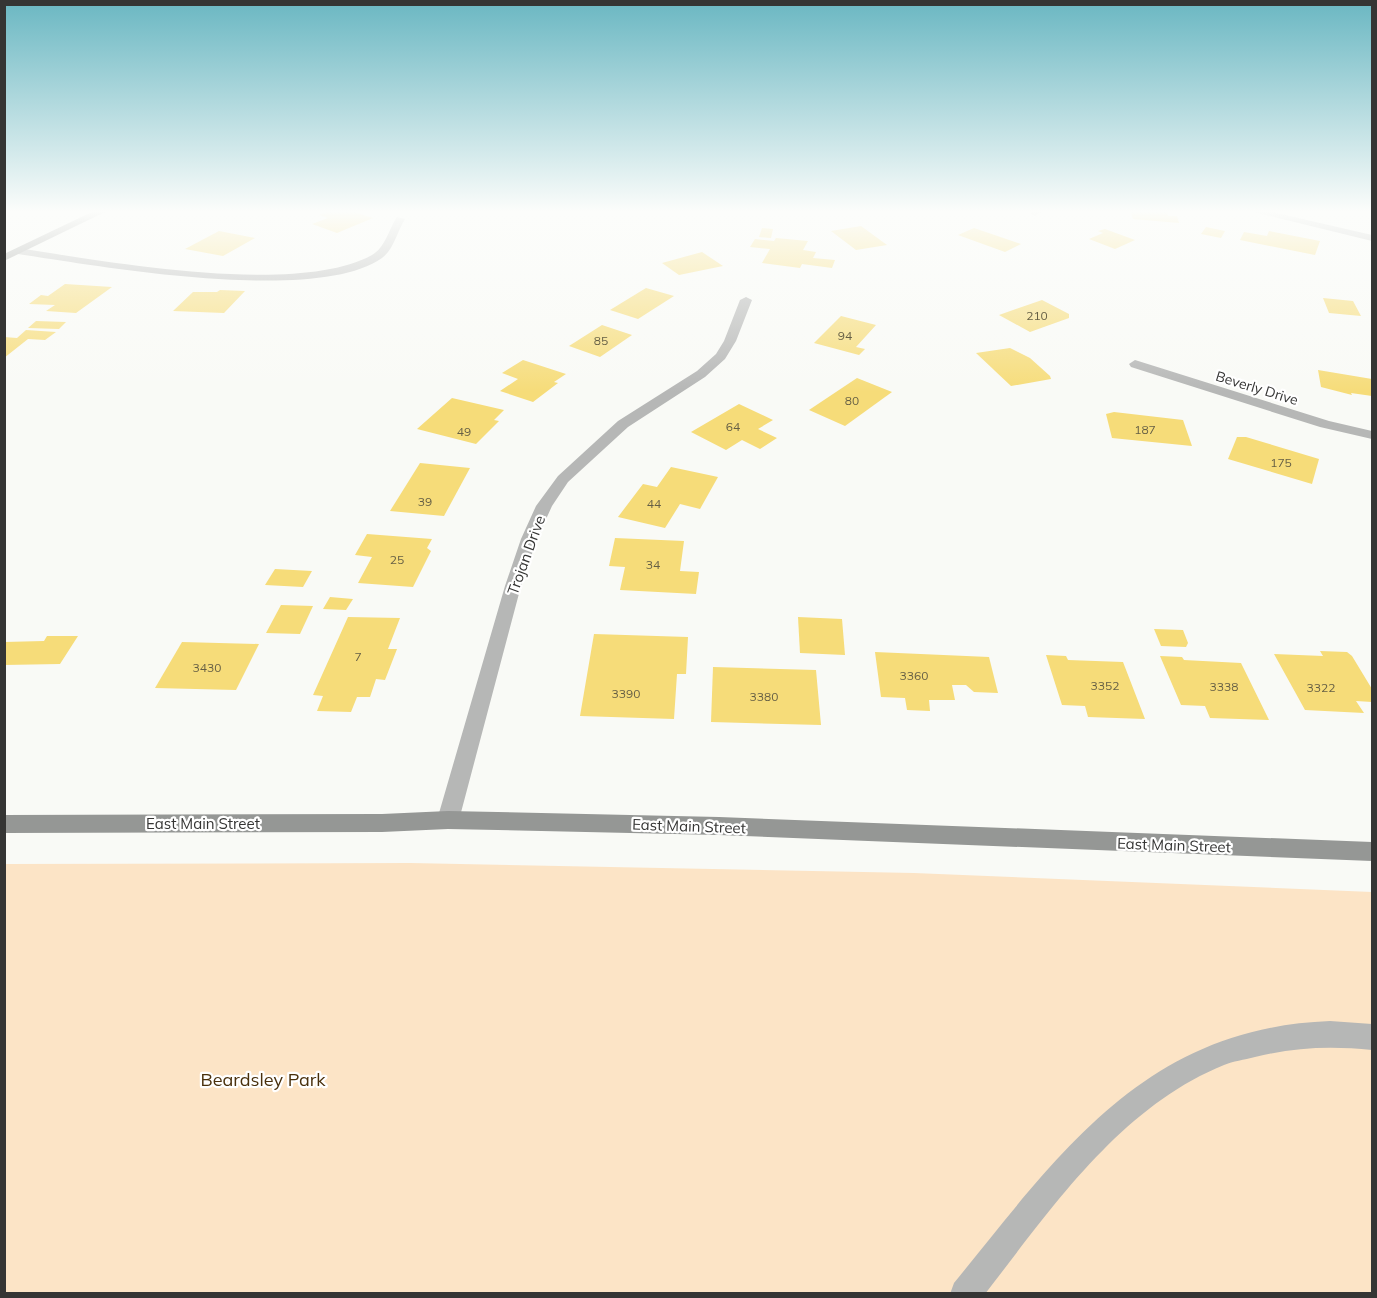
<svg xmlns="http://www.w3.org/2000/svg" width="1377" height="1298" viewBox="0 0 1377 1298" font-family="Mulish,sans-serif">
	<style>
		.green { fill: #fce4c6 }
		.building { fill: #f6dc79 }
		.lines { fill: none; stroke-linecap: round; stroke-linejoin: round }
		.service { fill: #b6b7b6; fill-rule: evenodd }
		.minor { fill: #b6b7b6; fill-rule: evenodd }
		.secondary { fill: #959795; fill-rule: evenodd }
		.labels { text-anchor: middle; dominant-baseline: central; stroke-width: 4.5; stroke-linejoin: round; paint-order: stroke }
		.number-label { font-size: 12px; fill: #655f45 }
		.far-street-label { font-size: 14px; fill: #353534; stroke: #fff }
		.street-label { font-size: 15px; fill: #353534; stroke: #fff }
		.near-park-label { font-size: 18px; fill: #49300c; stroke: #fff }
	</style>
	<rect width="100%" height="100%" fill="#f9faf6"/>
	<polygon class="green" points="410,863 914,873 1372,892 1372,1293 5,1293 4,864"/>
	<g class="building">
		<polygon points="331,210 348,210 373,218 337,233 312,224 328,218 319,215"/>
		<polygon points="1130,210 1167,212 1168,216 1177,216 1179,223 1133,219"/>
		<polygon points="861,226 887,245 856,250 831,231"/>
		<polygon points="1206,227 1225,231 1221,238 1201,234"/>
		<polygon points="762,228 773,229 771,238 759,237"/>
		<polygon points="974,228 1021,244 1005,252 958,235"/>
		<polygon points="1105,229 1135,240 1115,249 1089,239 1103,233 1098,231"/>
		<polygon points="219,231 255,238 223,256 185,249"/>
		<polygon points="1269,231 1320,241 1315,255 1240,240 1244,232 1267,236"/>
		<polygon points="776,238 808,241 803,250 816,252 813,258 835,260 832,268 802,264 800,268 762,263 770,249 750,247 755,239 774,241"/>
		<polygon points="702,252 723,266 679,275 662,263"/>
		<polygon points="65,284 112,287 76,313 46,311 55,305 29,304 41,295 48,296"/>
		<polygon points="646,288 674,296 638,319 610,310"/>
		<polygon points="220,290 245,291 224,313 173,311 193,292 217,292"/>
		<polygon points="1323,298 1353,301 1361,316 1329,313"/>
		<polygon points="1042,300 1069,314 1069,318 1030,332 999,315"/>
		<polygon points="841,316 876,325 856,347 865,349 859,355 814,343"/>
		<polygon points="36,321 66,322 59,329 28,328"/>
		<polygon points="602,325 632,335 600,357 569,346"/>
		<polygon points="26,330 56,332 45,340 28,339 4,358 4,337 17,338"/>
		<polygon points="1010,348 1030,358 1050,376 1051,379 1011,386 976,353"/>
		<polygon points="523,360 566,374 554,382 558,383 533,402 500,391 518,379 502,373"/>
		<polygon points="1318,370 1372,379 1372,396 1351,393 1352,395 1321,387"/>
		<polygon points="857,378 892,392 845,426 809,410"/>
		<polygon points="452,398 504,410 494,420 499,421 476,444 417,429"/>
		<polygon points="739,404 773,420 758,429 777,438 760,449 742,440 726,450 691,432"/>
		<polygon points="1114,412 1183,420 1192,446 1112,438 1106,414"/>
		<polygon points="1237,437 1246,437 1319,459 1312,484 1228,459"/>
		<polygon points="420,463 470,468 444,516 390,511"/>
		<polygon points="671,467 718,477 700,509 680,504 665,528 618,517 643,484 657,487"/>
		<polygon points="367,534 432,539 427,548 431,551 413,587 358,583 372,557 355,555"/>
		<polygon points="615,538 684,541 680,571 699,572 696,594 620,590 625,567 609,566"/>
		<polygon points="275,569 312,571 303,587 265,585"/>
		<polygon points="330,597 353,599 346,610 323,609"/>
		<polygon points="281,605 313,606 300,634 266,633"/>
		<polygon points="348,617 400,618 388,649 397,649 385,680 376,679 370,697 357,697 351,712 317,711 323,696 313,695"/>
		<polygon points="798,617 842,619 845,655 800,653"/>
		<polygon points="1154,629 1183,630 1188,643 1186,647 1161,646"/>
		<polygon points="594,634 688,637 686,674 677,674 674,719 580,716"/>
		<polygon points="47,636 78,636 60,664 4,665 4,642 44,641"/>
		<polygon points="182,642 259,644 236,690 155,688"/>
		<polygon points="1320,651 1347,652 1352,656 1372,689 1372,702 1356,701 1364,713 1305,710 1274,654 1323,656"/>
		<polygon points="875,652 989,657 998,693 974,692 966,685 952,685 955,700 929,700 930,711 907,710 905,698 881,697"/>
		<polygon points="1046,655 1066,656 1068,660 1123,662 1145,719 1088,717 1085,706 1062,705"/>
		<polygon points="1160,656 1182,657 1184,660 1241,663 1269,720 1210,718 1205,706 1181,705"/>
		<polygon points="713,667 816,670 821,725 711,722"/>
	</g>
	<g class="lines">
		<g class="service">
			<path d="M 397,217 L 405,219 C 397,232 394,249 382,258 C 316,305 98,266 18,254 L 13,251 L 18,248 C 104,261 296,297 372,255 C 385,248 389,229 397,217 Z"/>
			<path d="M 1330,1021 L 1372,1024 L 1372,1050 C 1332,1046 1295,1047 1255,1057 C 1244,1060 1233,1061 1224,1065 C 1120,1107 1051,1209 985,1294 L 950,1294 L 954,1283 C 1060,1153 1145,1028 1330,1021 Z"/>
		</g>
		<g class="minor">
			<polygon points="1033,210 1045,210 1035,216 1030,213"/>
			<polygon points="1245,210 1264,210 1372,235 1372,241"/>
			<polygon points="746,297 752,300 736,341 725,359 705,377 628,427 568,482 552,506 537,539 521,586 459,820 456,826 448,829 440,826 437,820 505,586 521,539 536,506 558,476 618,421 697,371 716,354 724,341 740,300"/>
			<polygon points="1135,360 1329,421 1372,431 1372,439 1320,427 1131,367 1129,364"/>
		</g>
		<g class="secondary">
			<polygon points="96,210 109,210 4,261 4,254"/>
			<polygon points="448,811 719,817 1372,842 1372,861 719,835 448,829 382,832 4,833 4,815 382,814"/>
		</g>
	</g>
	<linearGradient id="sky" x2="0" y2="1"><stop stop-color="#6ab7c2"/><stop offset="0.54" stop-color="#fcfdfb"/><stop offset="1" stop-color="#fcfdfb" stop-opacity="0"/></linearGradient>
	<rect width="1377" height="392" fill="url(#sky)"/>
	<g class="labels">
		<g class="number-label">
			<text x="1037" y="315">210</text>
			<text x="845" y="335">94</text>
			<text x="601" y="340">85</text>
			<text x="852" y="400">80</text>
			<text x="733" y="426">64</text>
			<text x="1145" y="429">187</text>
			<text x="464" y="431">49</text>
			<text x="1281" y="462">175</text>
			<text x="425" y="501">39</text>
			<text x="654" y="503">44</text>
			<text x="397" y="559">25</text>
			<text x="653" y="564">34</text>
			<text x="358" y="656">7</text>
			<text x="207" y="667">3430</text>
			<text x="914" y="675">3360</text>
			<text x="1105" y="685">3352</text>
			<text x="1224" y="686">3338</text>
			<text x="1321" y="687">3322</text>
			<text x="626" y="693">3390</text>
			<text x="764" y="696">3380</text>
		</g>
		<g class="far-street-label">
			<text transform="translate(1257 388) rotate(17)">Beverly Drive</text>
		</g>
		<g class="street-label">
			<text transform="translate(526 555) rotate(-70)">Trojan Drive</text>
			<text x="203" y="823">East Main Street</text>
			<text transform="translate(689 826) rotate(2)">East Main Street</text>
			<text transform="translate(1174 845) rotate(2)">East Main Street</text>
		</g>
		<g class="near-park-label">
			<text x="263" y="1079">Beardsley Park</text>
		</g>
	</g>
	<rect width="1377" height="1298" fill="none" stroke="#353534" stroke-width="12"/>
</svg>
